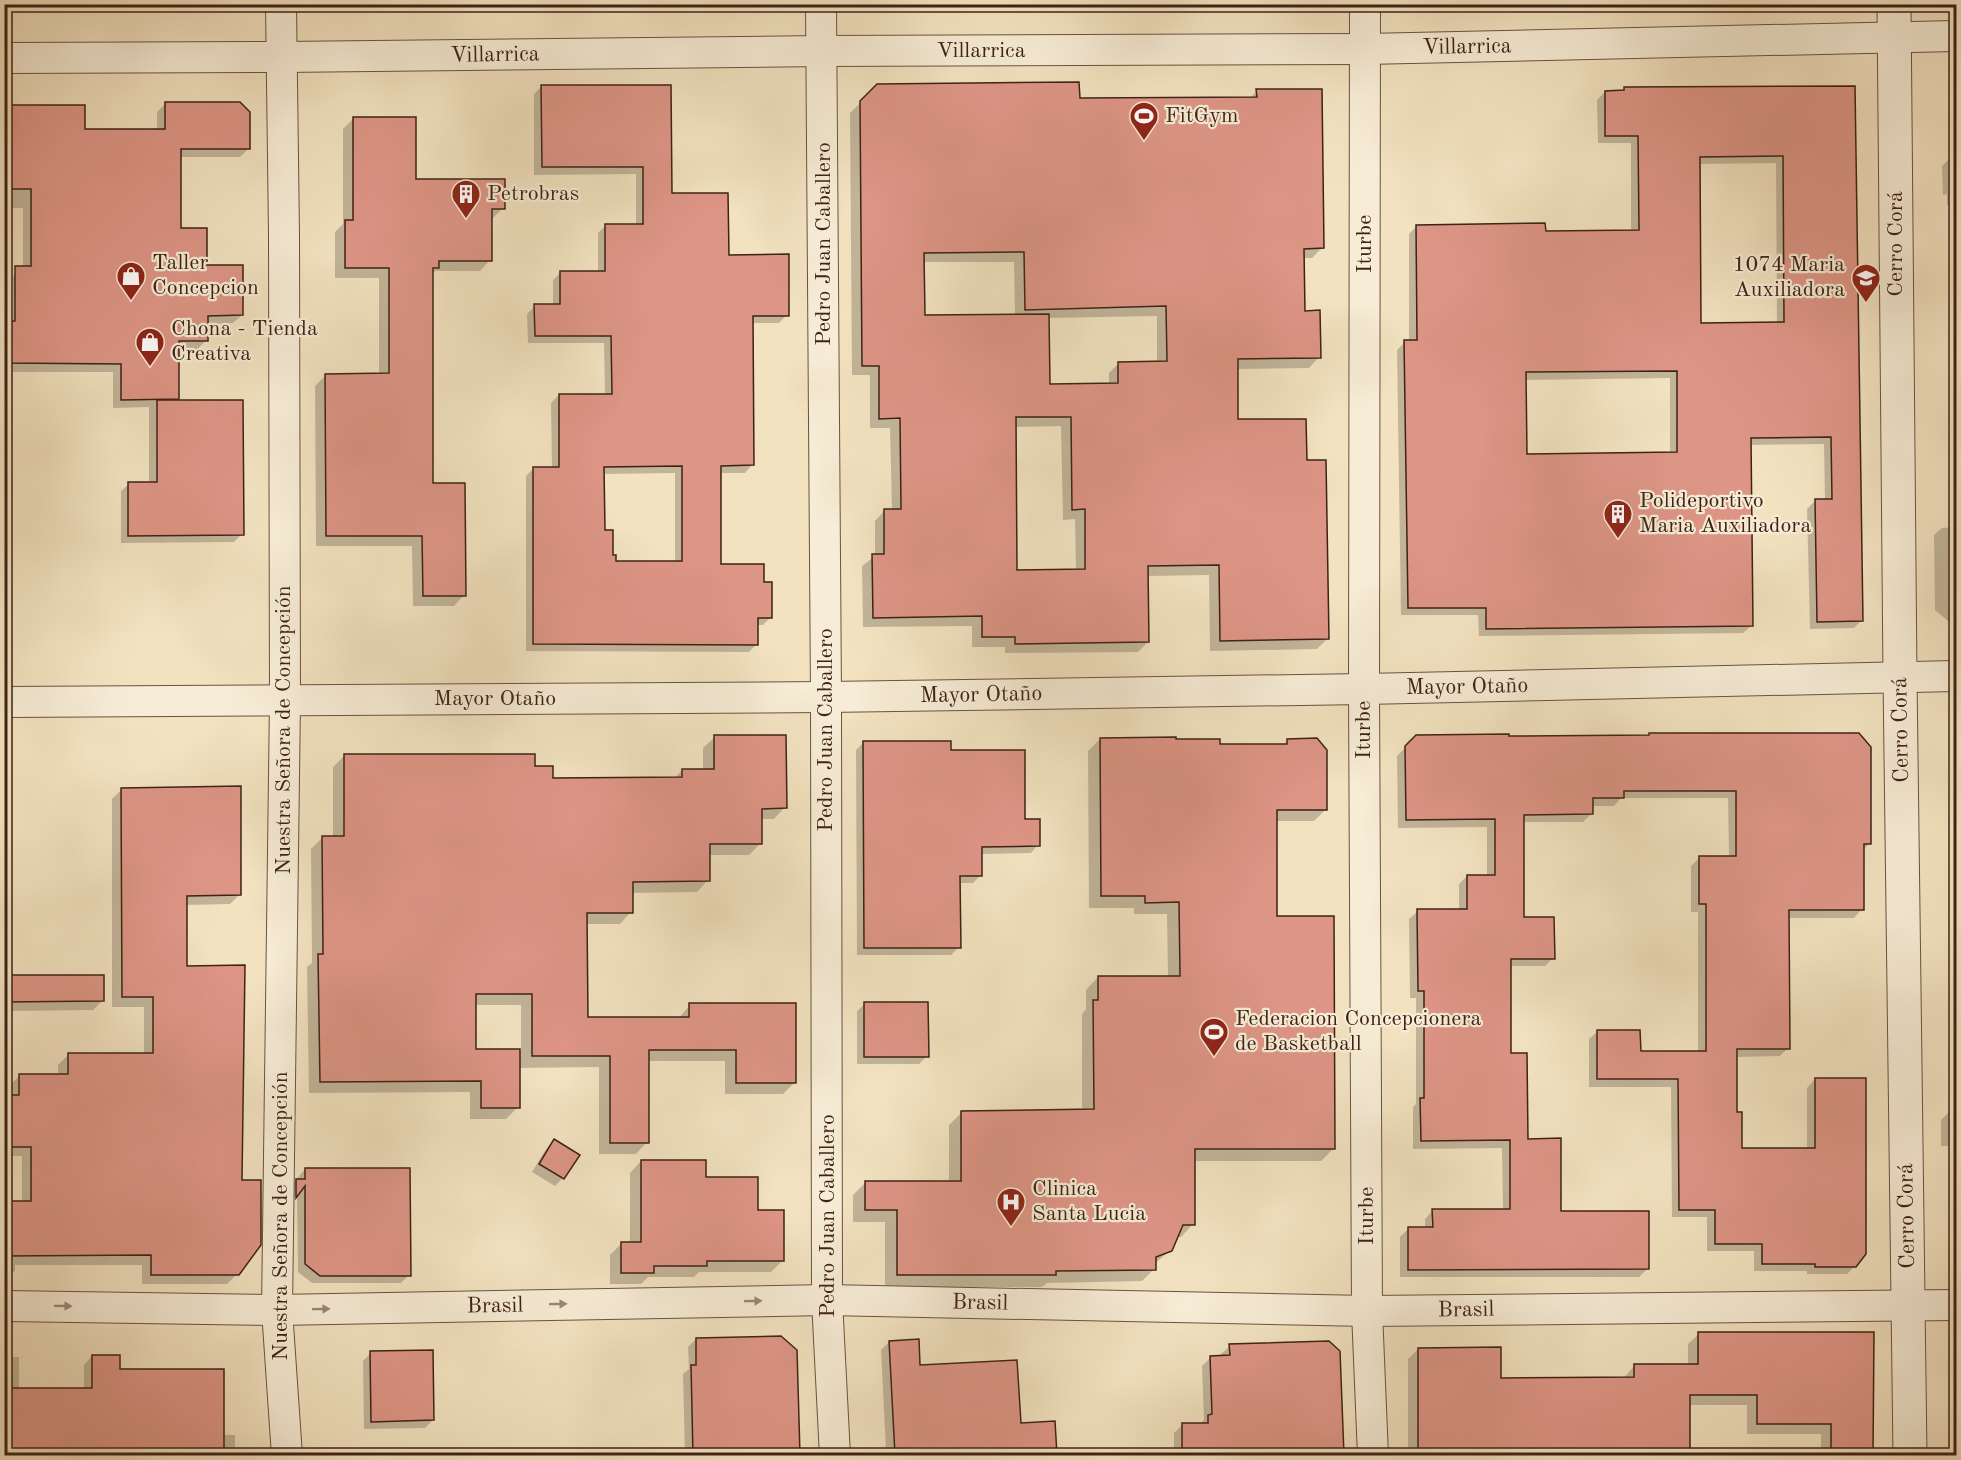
<svg xmlns="http://www.w3.org/2000/svg" width="1961" height="1460" viewBox="0 0 1961 1460" font-family="'Old Standard TT',serif">
	<style>
		.shadow { fill: #0003; fill-rule: evenodd }
		.building { fill: #dd9586; stroke: #3e2216; stroke-width: 1.5; fill-rule: evenodd }
		.lines { fill: none; stroke-linecap: round; stroke-linejoin: round }
		.minor-casing { stroke: #6b5240; stroke-width: 32 }
		.tertiary-casing { stroke: #6b5240; stroke-width: 35 }
		.minor { stroke: #f7ecd6; stroke-width: 30 }
		.tertiary { stroke: #f7ecd6; stroke-width: 33 }
		.oneway { fill: #9a8776 }
		.labels { text-anchor: middle; dominant-baseline: central; stroke-width: 4.5; stroke-linejoin: round; paint-order: stroke }
		.street-label { font-size: 22px; fill: #3e2216; stroke: #f7ecd6 }
		.poi-label { font-size: 22px; fill: #3e2216; stroke: #f7ecd6; text-anchor: start }
	</style>
	<rect width="100%" height="100%" fill="#f2e2c0"/>
	<filter id="stains"><feTurbulence type="fractalNoise" baseFrequency=".00333" numOctaves="4"/><feColorMatrix values="0 0 0 0 .2 0 0 0 0 .09 0 0 0 0 .02 0 0 0 .5 -.17"/></filter>
	<radialGradient id="worn" r=".72"><stop offset=".6" stop-color="#630" stop-opacity="0"/><stop offset="1" stop-color="#630" stop-opacity=".3"/></radialGradient>
	<g class="shadow">
		<polygon points="7,4 40,4 37,8 7,8"/>
		<path d="M 542,86 L 670,86 L 671,195 L 727,257 L 787,315 L 779,323 L 752,323 L 752,465 L 745,473 L 719,473 L 720,566 L 763,583 L 771,617 L 763,625 L 757,625 L 757,644 L 749,652 L 526,651 L 526,476 L 533,469 L 552,469 L 551,403 L 559,395 L 605,395 L 604,343 L 528,343 L 527,314 L 535,306 L 553,306 L 553,280 L 561,272 L 598,272 L 598,233 L 605,226 L 636,226 L 636,174 L 534,175 L 534,94 ZM 675,473 L 675,562 L 614,562 L 603,531 L 602,474 Z"/>
		<path d="M 878,86 L 1078,100 L 1249,99 L 1257,91 L 1322,248 L 1312,258 L 1303,258 L 1304,312 L 1319,357 L 1309,368 L 1236,369 L 1236,421 L 1305,462 L 1327,639 L 1317,649 L 1210,651 L 1209,575 L 1147,576 L 1148,642 L 1138,652 L 1005,653 L 1005,647 L 972,647 L 972,626 L 863,627 L 862,566 L 875,556 L 875,521 L 885,510 L 892,510 L 890,428 L 870,428 L 870,375 L 852,375 L 850,113 ZM 922,262 L 1014,262 L 1015,316 L 923,317 ZM 1157,316 L 1157,363 L 1119,363 L 1109,373 L 1109,385 L 1048,386 L 1048,318 ZM 1061,426 L 1063,520 L 1075,519 L 1076,571 L 1016,571 L 1014,427 Z"/>
		<path d="M 1854,87 L 1862,620 L 1854,628 L 1810,629 L 1807,509 L 1815,501 L 1825,501 L 1824,444 L 1749,445 L 1751,626 L 1743,633 L 1479,636 L 1478,615 L 1401,615 L 1397,350 L 1405,342 L 1409,342 L 1409,234 L 1417,226 L 1544,232 L 1631,231 L 1631,143 L 1598,143 L 1597,100 L 1605,92 L 1622,91 L 1625,88 ZM 1776,163 L 1777,324 L 1699,325 L 1698,164 ZM 1670,378 L 1670,454 L 1525,456 L 1525,380 Z"/>
		<polygon points="166,103 249,148 240,157 179,157 179,229 242,315 233,323 206,324 206,340 198,349 177,349 178,399 175,401 242,534 234,542 121,543 121,491 129,484 149,483 149,407 113,408 113,372 4,372 4,322 13,322 13,276 23,267 23,208 4,208 4,106 84,106 84,130 157,130 157,112"/>
		<polygon points="354,118 414,181 503,208 493,218 490,218 490,260 480,271 435,271 432,274 432,485 464,595 454,606 413,606 412,546 316,546 315,386 326,375 379,375 379,278 335,278 335,232 343,224 343,129"/>
		<polygon points="1950,158 1956,158 1956,229 1953,229 1952,205 1947,205 1947,194 1943,195 1942,166"/>
		<polygon points="1956,527 1956,622 1949,622 1935,610 1934,535 1942,528"/>
		<polygon points="1858,734 1870,843 1862,851 1862,909 1854,918 1788,918 1788,1048 1780,1056 1735,1057 1735,1113 1740,1150 1807,1150 1807,1088 1815,1079 1855,1266 1847,1274 1807,1274 1807,1271 1754,1271 1754,1251 1707,1251 1707,1217 1672,1217 1671,1087 1589,1087 1589,1039 1598,1031 1639,1053 1698,1053 1698,912 1691,912 1691,866 1699,858 1729,858 1728,798 1621,798 1614,806 1592,806 1592,813 1583,822 1522,822 1522,918 1553,958 1545,966 1510,966 1510,1054 1527,1140 1559,1212 1647,1269 1639,1277 1400,1277 1400,1237 1408,1229 1425,1229 1425,1219 1433,1210 1503,1210 1502,1148 1413,1149 1413,1107 1416,1104 1416,998 1410,998 1409,919 1418,911 1459,910 1459,884 1467,876 1487,876 1487,827 1398,828 1397,756 1417,736 1508,738"/>
		<path d="M 715,737 L 785,807 L 774,819 L 761,819 L 761,843 L 749,855 L 708,855 L 708,880 L 697,892 L 631,893 L 631,912 L 620,924 L 586,924 L 586,1019 L 678,1019 L 690,1005 L 795,1082 L 783,1094 L 725,1094 L 725,1061 L 648,1061 L 647,1142 L 636,1154 L 599,1154 L 599,1067 L 518,1068 L 518,1107 L 506,1119 L 470,1119 L 470,1092 L 309,1093 L 307,967 L 312,963 L 311,849 L 323,837 L 333,837 L 333,767 L 344,756 L 534,767 L 552,780 L 674,779 L 682,770 L 703,770 L 703,748 ZM 474,1005 L 521,1005 L 521,1051 L 474,1051 Z"/>
		<polygon points="1100,739 1219,746 1283,746 1288,740 1326,809 1314,821 1275,821 1275,917 1334,1148 1321,1161 1193,1161 1193,1224 1181,1237 1176,1237 1171,1250 1154,1264 1154,1269 1142,1281 1047,1283 1042,1287 885,1287 885,1222 853,1222 853,1195 866,1182 949,1182 949,1125 961,1113 1082,1111 1082,1014 1086,1009 1086,990 1098,977 1168,977 1167,914 1134,914 1134,908 1089,908 1088,751"/>
		<polygon points="864,742 949,751 1023,821 1038,845 1031,853 981,854 981,875 973,883 959,883 959,947 951,955 857,955 856,750"/>
		<polygon points="122,789 240,894 230,904 185,905 185,968 240,1181 237,1274 227,1284 142,1284 142,1265 15,1265 15,1271 4,1281 4,1203 22,1203 22,1156 4,1156 4,1096 10,1096 10,1085 20,1075 58,1075 58,1065 68,1055 144,1055 144,1007 112,1007 112,799"/>
		<polygon points="4,963 11,963 11,976 103,1000 93,1010 11,1011 12,1037 4,1044"/>
		<polygon points="865,1004 927,1056 919,1064 857,1064 857,1011"/>
		<polygon points="1956,1078 1956,1146 1941,1146 1941,1120 1949,1112 1955,1112 1955,1080"/>
		<polygon points="554,1141 563,1178 555,1186 532,1172 546,1149"/>
		<polygon points="641,1161 705,1179 783,1260 771,1272 699,1272 694,1277 648,1277 641,1284 610,1284 610,1255 622,1243 630,1243 630,1173"/>
		<polygon points="305,1169 409,1275 401,1283 312,1283 298,1272 297,1193 289,1203 289,1188"/>
		<polygon points="1873,1333 1872,1456 1821,1456 1821,1434 1747,1434 1747,1405 1688,1405 1689,1456 1408,1456 1408,1359 1418,1349 1499,1379 1624,1378 1634,1366 1688,1366 1688,1344 1699,1334"/>
		<polygon points="696,1339 796,1351 799,1456 685,1456 683,1374 689,1369 688,1347"/>
		<polygon points="889,1342 919,1367 1020,1425 1053,1423 1055,1456 860,1456 864,1452 886,1450 881,1350"/>
		<polygon points="1230,1346 1343,1453 1346,1453 1346,1456 1119,1456 1126,1448 1174,1448 1174,1433 1183,1424 1200,1424 1204,1420 1202,1366 1210,1358 1221,1357 1221,1354"/>
		<polygon points="371,1353 433,1420 425,1428 364,1429 363,1361"/>
		<polygon points="92,1356 119,1370 223,1435 235,1435 235,1456 4,1456 4,1357 19,1357 19,1389 84,1389 84,1365"/>
	</g>
	<g class="building">
		<path d="M 1079,82 L 1080,98 L 1257,97 L 1256,89 L 1322,89 L 1324,248 L 1304,249 L 1305,311 L 1320,310 L 1321,358 L 1238,359 L 1238,419 L 1306,419 L 1307,460 L 1326,460 L 1329,639 L 1220,641 L 1219,565 L 1148,566 L 1149,642 L 1015,644 L 1015,637 L 982,637 L 982,616 L 873,618 L 872,554 L 884,554 L 884,509 L 901,509 L 900,418 L 879,419 L 879,366 L 862,366 L 860,101 L 877,84 ZM 1024,252 L 1025,310 L 1166,306 L 1167,361 L 1118,362 L 1118,383 L 1050,384 L 1049,314 L 925,315 L 924,253 ZM 1016,417 L 1071,417 L 1072,510 L 1085,509 L 1085,569 L 1017,570 Z"/>
		<path d="M 541,85 L 671,85 L 672,193 L 728,193 L 729,255 L 789,254 L 789,316 L 753,316 L 754,465 L 721,466 L 721,564 L 764,564 L 764,582 L 772,582 L 772,618 L 758,618 L 758,645 L 533,644 L 533,467 L 559,467 L 559,394 L 612,394 L 611,336 L 535,336 L 534,304 L 560,304 L 560,271 L 605,271 L 605,224 L 643,224 L 643,167 L 542,167 ZM 682,466 L 682,561 L 616,561 L 616,555 L 613,555 L 613,530 L 605,530 L 604,467 Z"/>
		<path d="M 1855,86 L 1863,621 L 1817,622 L 1815,499 L 1832,499 L 1831,437 L 1751,438 L 1753,626 L 1486,629 L 1486,608 L 1408,608 L 1404,340 L 1417,340 L 1416,225 L 1545,223 L 1546,231 L 1639,230 L 1638,136 L 1605,136 L 1605,91 L 1624,90 L 1624,87 ZM 1783,156 L 1784,322 L 1701,323 L 1700,157 ZM 1677,371 L 1677,452 L 1527,454 L 1526,372 Z"/>
		<polygon points="165,102 240,102 250,112 250,149 181,149 181,228 207,228 207,265 243,265 243,315 208,316 208,341 179,341 179,399 121,400 121,364 4,363 4,321 15,321 15,266 31,266 31,189 11,189 11,159 4,159 4,119 11,119 11,105 85,105 85,129 165,129"/>
		<polygon points="353,117 416,117 416,179 505,179 505,209 492,209 492,261 439,261 439,268 433,268 433,483 465,483 466,596 423,596 422,536 326,536 325,374 389,373 389,268 345,268 345,220 353,220"/>
		<polygon points="157,400 243,400 244,535 128,536 128,482 157,482"/>
		<polygon points="1649,733 1859,733 1871,747 1871,844 1864,844 1864,910 1789,910 1790,1049 1737,1049 1737,1112 1742,1112 1742,1148 1815,1148 1815,1078 1866,1078 1866,1254 1856,1267 1815,1267 1815,1264 1762,1264 1762,1244 1715,1244 1715,1210 1679,1210 1678,1079 1597,1079 1597,1030 1640,1030 1641,1051 1706,1051 1706,904 1699,904 1699,856 1736,856 1736,791 1624,791 1624,798 1593,798 1593,814 1524,815 1524,917 1554,917 1555,959 1511,959 1511,1053 1527,1053 1528,1139 1561,1138 1561,1211 1649,1211 1649,1269 1408,1270 1408,1227 1433,1227 1432,1209 1510,1209 1510,1140 1421,1141 1420,1098 1424,1098 1424,991 1418,991 1417,909 1467,909 1467,875 1495,875 1495,819 1406,820 1405,746 1416,735 1509,734 1509,736 1649,735"/>
		<polygon points="714,735 786,735 787,808 762,809 762,844 710,844 710,881 633,882 633,913 587,913 588,1017 689,1017 689,1003 796,1003 796,1083 736,1083 736,1050 649,1050 649,1143 610,1143 610,1056 532,1056 532,994 476,994 476,1049 520,1049 520,1108 481,1108 481,1081 320,1082 318,954 323,954 322,836 344,836 344,754 535,754 535,766 553,766 553,778 682,777 682,769 714,769"/>
		<polygon points="1176,737 1176,739 1220,739 1220,744 1287,744 1287,739 1317,738 1327,750 1327,810 1277,810 1277,916 1334,916 1335,1149 1195,1149 1195,1225 1183,1225 1172,1251 1156,1257 1156,1270 1056,1271 1056,1275 897,1275 897,1210 865,1210 865,1181 961,1181 961,1111 1094,1109 1093,1000 1098,1000 1098,976 1180,976 1179,902 1145,903 1145,896 1101,896 1100,738"/>
		<polygon points="863,741 951,741 951,750 1025,750 1025,819 1040,819 1040,846 982,847 982,876 960,876 961,948 864,948"/>
		<polygon points="241,786 241,895 187,896 187,966 245,965 242,1180 261,1180 261,1245 239,1275 151,1275 151,1255 4,1256 4,1201 31,1201 31,1147 4,1147 4,1095 19,1095 19,1074 68,1074 68,1053 153,1053 153,997 122,997 121,788"/>
		<polygon points="4,975 104,975 104,1001 4,1002"/>
		<polygon points="864,1002 928,1002 929,1057 864,1057"/>
		<polygon points="554,1139 580,1155 564,1179 539,1164"/>
		<polygon points="641,1160 706,1160 706,1177 758,1177 758,1210 784,1210 784,1261 707,1261 707,1266 654,1266 654,1273 621,1273 621,1242 641,1242"/>
		<polygon points="305,1168 410,1168 411,1276 320,1276 305,1264 305,1186 296,1198 296,1179 305,1179"/>
		<polygon points="1698,1332 1874,1332 1873,1455 1831,1455 1831,1424 1757,1424 1757,1395 1690,1395 1690,1455 1418,1455 1418,1348 1501,1347 1501,1378 1634,1377 1634,1364 1698,1364"/>
		<polygon points="781,1336 797,1350 800,1455 693,1455 691,1365 696,1365 696,1338"/>
		<polygon points="919,1339 920,1365 1017,1360 1021,1423 1055,1421 1057,1455 895,1455 889,1341"/>
		<polygon points="1329,1341 1340,1351 1344,1455 1182,1455 1182,1423 1208,1423 1208,1415 1212,1414 1210,1356 1230,1355 1229,1344"/>
		<polygon points="433,1350 434,1420 371,1422 370,1351"/>
		<polygon points="92,1355 120,1355 120,1369 224,1369 224,1455 4,1455 4,1388 92,1388"/>
	</g>
	<g class="lines">
		<g class="minor-casing">
			<g id="minor">
				<polyline points="281,4 284,236 285,700 277,1310 287,1456"/>
				<polyline points="821,4 826,697 827,1300 835,1456"/>
				<polyline points="1365,4 1364,689 1367,1311 1373,1456"/>
				<polyline points="4,58 282,57 823,51 1365,49 1956,36"/>
				<polyline points="4,702 826,697 1364,689 1956,676"/>
				<polyline points="4,1306 277,1310 827,1300 1367,1311 1956,1305"/>
			</g>
		</g>
		<g class="tertiary-casing">
			<polyline id="tertiary" points="1894,4 1900,677 1910,1456"/>
		</g>
		<use href="#minor" class="minor"/>
		<use href="#tertiary" class="tertiary"/>
	</g>
	<defs><path id="oneway-solid" d="M-6-.8H1V-3.2L6.5 0L1 3.2V.8H-6Z" transform="scale(1.5)"/></defs>
	<g class="oneway">
		<use href="#oneway-solid" transform="translate(753 1301) rotate(-1)"/>
		<use href="#oneway-solid" transform="translate(558 1304) rotate(-1)"/>
		<use href="#oneway-solid" transform="translate(63 1306) rotate(1)"/>
		<use href="#oneway-solid" transform="translate(321 1309) rotate(-1)"/>
	</g>
	<defs>
		<g id="stadium-pin" transform="scale(1.5)"><path d="M0 17L-7.5 6A9.5 9.5 0 1 1 7.5 6Z" fill="#8f2418" stroke="#f7ecd6"/><path d="M0-5a6.5 5 0 1 0 0 10a6.5 5 0 1 0 0-10ZM-3.5-1.8h7v3.6h-7Z" fill="#fff"/></g>
		<g id="building-pin" transform="scale(1.5)"><path d="M0 17L-7.5 6A9.5 9.5 0 1 1 7.5 6Z" fill="#8f2418" stroke="#f7ecd6"/><path d="M-4-6H4V6H1V3H-1V6H-4ZM-2.5-4.3h1.7v1.8h-1.7ZM.8-4.3h1.7v1.8H.8ZM-2.5-1h1.7V.8h-1.7ZM.8-1h1.7V.8H.8Z" fill="#fff"/></g>
		<g id="shop-pin" transform="scale(1.5)"><path d="M0 17L-7.5 6A9.5 9.5 0 1 1 7.5 6Z" fill="#8f2418" stroke="#f7ecd6"/><path d="M-5-2.5h2.3a2.7 3.5 0 0 1 5.4 0H5L5.5 6h-11ZM-1.5-2.5h3a1.5 2.3 0 0 0-3 0Z" fill="#fff"/></g>
		<g id="school-pin" transform="scale(1.5)"><path d="M0 17L-7.5 6A9.5 9.5 0 1 1 7.5 6Z" fill="#8f2418" stroke="#f7ecd6"/><path d="M0-5L7-2L0 1L-7-2ZM-4 1L0 2.5L4 1V4Q0 6-4 4Z" fill="#fff"/></g>
		<g id="hospital-pin" transform="scale(1.5)"><path d="M0 17L-7.5 6A9.5 9.5 0 1 1 7.5 6Z" fill="#8f2418" stroke="#f7ecd6"/><path d="M-5-5h3v3.5h4V-5h3V5h-3V1.5h-4V5h-3Z" fill="#fff"/></g>
	</defs>
	<g fill-rule="evenodd">
		<use href="#stadium-pin" x="1144" y="116"/>
		<use href="#building-pin" x="466" y="194"/>
		<use href="#shop-pin" x="131" y="276"/>
		<use href="#school-pin" x="1866" y="278"/>
		<use href="#shop-pin" x="150" y="342"/>
		<use href="#building-pin" x="1618" y="514"/>
		<use href="#stadium-pin" x="1214" y="1032"/>
		<use href="#hospital-pin" x="1011" y="1202"/>
	</g>
	<g class="labels">
		<g class="street-label">
			<text transform="translate(1467 47) rotate(-1)">Villarrica</text>
			<text x="981" y="51">Villarrica</text>
			<text transform="translate(495 55) rotate(-1)">Villarrica</text>
			<text transform="translate(824 244) rotate(-90)">Pedro Juan Caballero</text>
			<text transform="translate(1365 244) rotate(-90)">Iturbe</text>
			<text transform="translate(1896 244) rotate(-90)">Cerro Corá</text>
			<text transform="translate(1467 687) rotate(-1)">Mayor Otaño</text>
			<text transform="translate(981 695) rotate(-1)">Mayor Otaño</text>
			<text x="495" y="699">Mayor Otaño</text>
			<text transform="translate(284 730) rotate(-90)">Nuestra Señora de Concepción</text>
			<text transform="translate(826 730) rotate(-90)">Pedro Juan Caballero</text>
			<text transform="translate(1364 730) rotate(-90)">Iturbe</text>
			<text transform="translate(1901 730) rotate(-91)">Cerro Corá</text>
			<text transform="translate(281 1216) rotate(-90)">Nuestra Señora de Concepción</text>
			<text transform="translate(828 1216) rotate(-90)">Pedro Juan Caballero</text>
			<text transform="translate(1367 1216) rotate(-90)">Iturbe</text>
			<text transform="translate(1907 1216) rotate(-91)">Cerro Corá</text>
			<text transform="translate(980 1303) rotate(1)">Brasil</text>
			<text transform="translate(495 1306) rotate(-1)">Brasil</text>
			<text transform="translate(1466 1310) rotate(-1)">Brasil</text>
		</g>
		<g class="poi-label">
			<text x="1165" y="116">FitGym</text>
			<text x="487" y="194">Petrobras</text>
			<text x="152" y="263">Taller<tspan x="152" dy="25">Concepcion</tspan></text>
			<text x="1845" y="265" text-anchor="end">1074 Maria<tspan x="1845" dy="25">Auxiliadora</tspan></text>
			<text x="171" y="329">Chona - Tienda<tspan x="171" dy="25">Creativa</tspan></text>
			<text x="1639" y="501">Polideportivo<tspan x="1639" dy="25">Maria Auxiliadora</tspan></text>
			<text x="1235" y="1019">Federacion Concepcionera<tspan x="1235" dy="25">de Basketball</tspan></text>
			<text x="1032" y="1189">Clinica<tspan x="1032" dy="25">Santa Lucia</tspan></text>
		</g>
	</g>
	<rect width="1961" height="1460" fill="none" stroke="#f2e2c0" stroke-width="24"/>
	<rect x="6" y="6" width="1949" height="1448" fill="none" stroke="#3e2216" stroke-width="3"/>
	<rect x="12" y="12" width="1937" height="1436" fill="none" stroke="#3e2216" stroke-width="1.5"/>
	<rect width="100%" height="100%" filter="url(#stains)"/>
	<rect width="100%" height="100%" fill="url(#worn)"/>
</svg>
